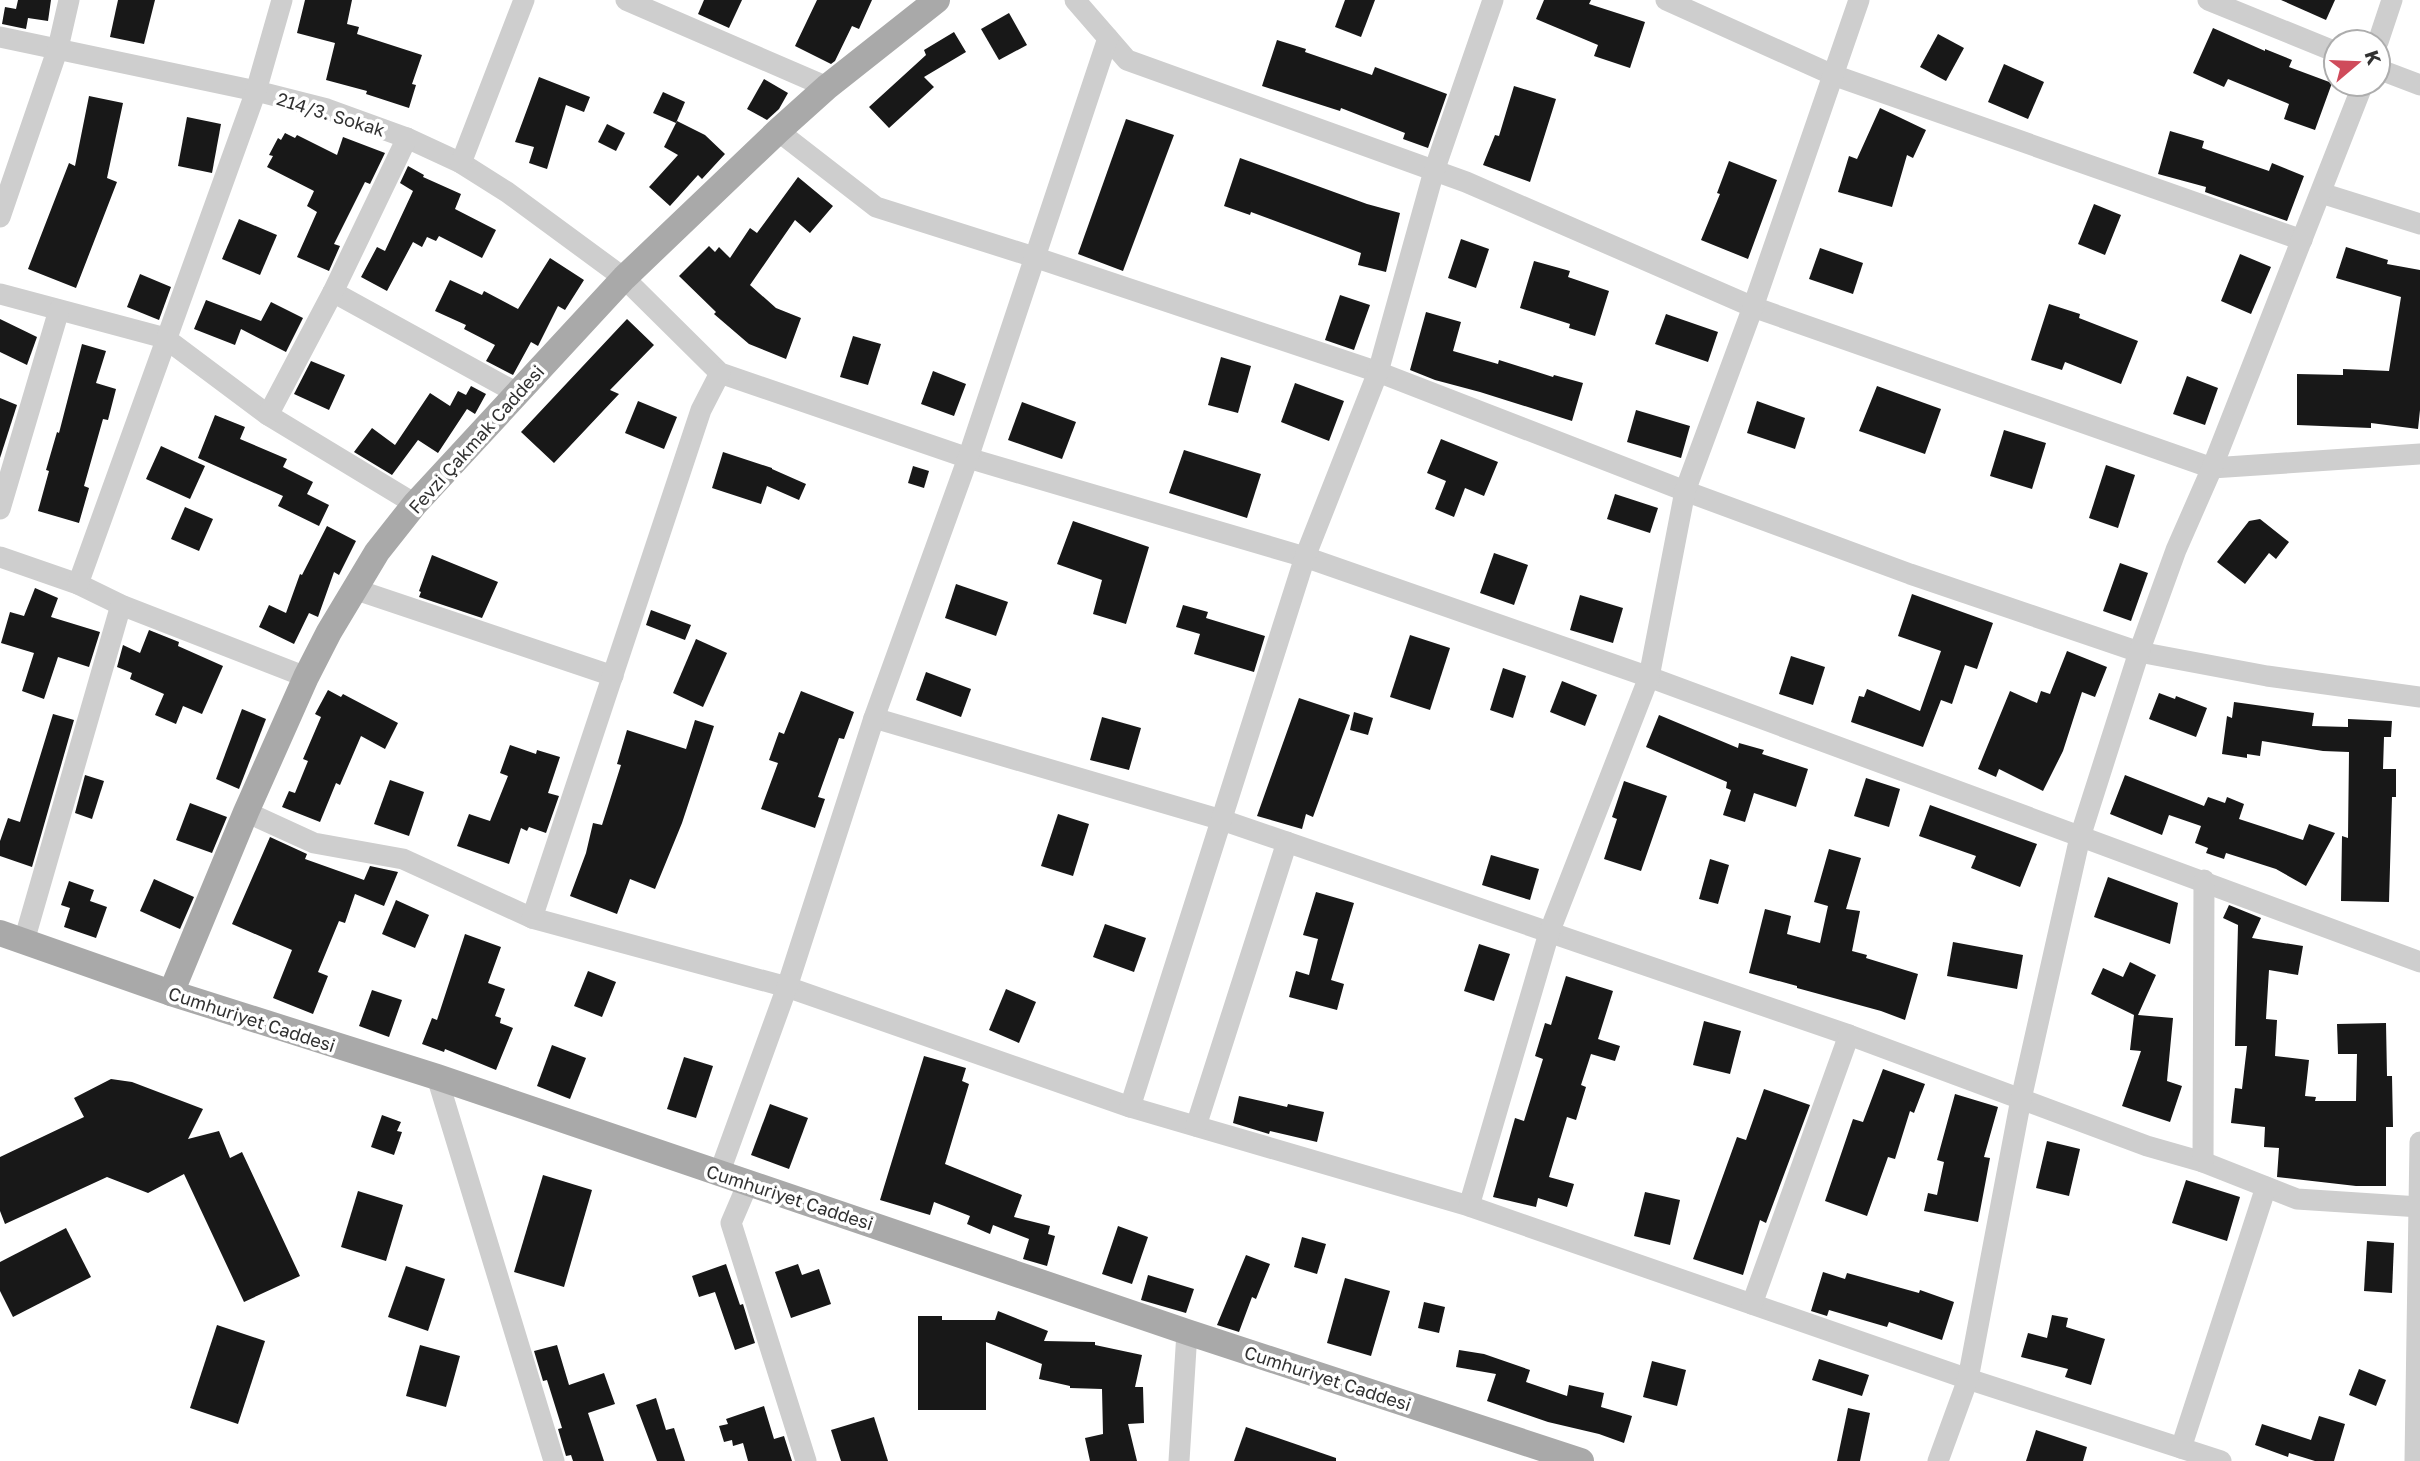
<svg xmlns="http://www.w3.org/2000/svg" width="2420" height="1461" viewBox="0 0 2420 1461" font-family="'Golos Text',sans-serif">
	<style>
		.building { fill: #181818 }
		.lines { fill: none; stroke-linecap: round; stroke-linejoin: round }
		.minor { stroke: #cecece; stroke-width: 21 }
		.major { stroke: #a9a9a9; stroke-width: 26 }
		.labels { text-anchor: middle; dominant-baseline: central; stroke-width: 7; stroke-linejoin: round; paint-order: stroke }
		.street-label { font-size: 18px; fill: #313131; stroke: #fff }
	</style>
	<rect width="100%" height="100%" fill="#fff"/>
	<g class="building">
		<polygon points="18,0 51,0 48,21 28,18 26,29 2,24 5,7 16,9"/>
		<polygon points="118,0 155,0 144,44 110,37"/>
		<polygon points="305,0 352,0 347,24 359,27 357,34 422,55 412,84 416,85 409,108 366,94 367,91 326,80 335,43 297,33"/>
		<polygon points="704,0 742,0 729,28 698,14"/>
		<polygon points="817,0 872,0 859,29 852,26 835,61 831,64 795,46"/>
		<polygon points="1345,0 1375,0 1361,37 1335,27"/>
		<polygon points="1544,0 1591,0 1589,4 1645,22 1630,68 1594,56 1598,45 1536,19"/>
		<polygon points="2281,0 2335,0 2326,20"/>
		<polygon points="1009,13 1027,45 999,60 981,29"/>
		<polygon points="2213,28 2265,51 2265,49 2292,60 2289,67 2332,83 2315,130 2284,119 2289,104 2228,79 2224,87 2193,73"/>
		<polygon points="954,32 966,52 924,77 934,87 889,128 869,107 926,55 924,50"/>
		<polygon points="1938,34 1964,48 1946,81 1920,67"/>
		<polygon points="1277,40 1306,49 1305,52 1372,75 1375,67 1447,94 1428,148 1403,139 1405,133 1341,108 1340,111 1262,86"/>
		<polygon points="2004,64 2044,82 2028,119 1988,102"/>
		<polygon points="539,77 590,97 584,112 566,105 547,169 529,163 534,147 515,142"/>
		<polygon points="764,79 788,93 779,109 767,120 747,109"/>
		<polygon points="1514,86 1556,99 1530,182 1483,165 1495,135 1499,136"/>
		<polygon points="663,92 685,102 676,123 653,113"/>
		<polygon points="89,96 123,103 107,178 117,182 76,288 28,269 69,163 75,166"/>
		<polygon points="1880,108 1926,130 1913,158 1907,155 1892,207 1838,192 1849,156 1857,159"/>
		<polygon points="187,117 221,124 212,173 178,166"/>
		<polygon points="1126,119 1174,135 1123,271 1078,254"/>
		<polygon points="677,121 705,135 725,154 702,179 698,175 670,206 649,187 678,155 664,147"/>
		<polygon points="607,124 625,133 616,151 598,142"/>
		<polygon points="2170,131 2204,141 2202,148 2269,171 2272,163 2304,176 2287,221 2205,192 2206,187 2158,174"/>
		<polygon points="285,133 295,138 297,135 337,155 343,137 385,153 370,184 365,182 334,244 340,246 329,271 297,257 317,212 307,206 314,191 267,167 273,156 269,155 278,138 281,140"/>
		<polygon points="1240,158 1367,204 1400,213 1386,272 1358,265 1361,253 1251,212 1250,215 1224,206"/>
		<polygon points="1729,161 1777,180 1748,259 1701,240 1720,194 1717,193"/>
		<polygon points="408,166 424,175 423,177 461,194 455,209 496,230 482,258 439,236 436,241 427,237 422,247 413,242 387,291 361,277 377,247 385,251 413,191 400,183"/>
		<polygon points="798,177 833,206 810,233 795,220 750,285 776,308 801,318 786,359 749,344 714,314 716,312 679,276 709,246 715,252 719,247 730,258 750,228 757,233"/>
		<polygon points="2094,204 2121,215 2105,255 2078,244"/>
		<polygon points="239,219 277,235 260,275 222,259"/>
		<polygon points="1461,239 1489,249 1476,288 1448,278"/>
		<polygon points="2346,247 2388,260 2387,264 2420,270 2420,410 2418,429 2371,423 2371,428 2297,425 2297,374 2343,375 2343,369 2389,371 2401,297 2336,278"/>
		<polygon points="1820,248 1863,263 1853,294 1809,279"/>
		<polygon points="2240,254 2271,267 2251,314 2221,301"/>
		<polygon points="550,258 584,280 565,310 558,306 538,346 531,342 513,375 486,361 495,345 464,329 466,325 435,311 450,280 482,295 484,291 518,309"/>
		<polygon points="1534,261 1570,271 1568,277 1609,291 1595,336 1569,328 1570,324 1520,308"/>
		<polygon points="140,274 171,287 159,320 127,307"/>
		<polygon points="1340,295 1370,305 1354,350 1325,340"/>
		<polygon points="206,300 261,321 271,302 303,318 286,352 241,329 235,345 194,329"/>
		<polygon points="2049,304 2080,314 2079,318 2138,341 2121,384 2065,362 2062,370 2031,360"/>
		<polygon points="1426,312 1461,322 1453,351 1498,364 1499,360 1553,377 1554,375 1583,383 1572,421 1480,392 1435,380 1410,370"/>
		<polygon points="1666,314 1718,332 1708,362 1655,344"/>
		<polygon points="0,319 37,337 27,365 0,352"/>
		<polygon points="627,319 654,345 610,390 619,394 554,463 521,432"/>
		<polygon points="853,336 881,344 868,385 840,377"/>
		<polygon points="82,344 106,351 96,383 116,389 108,420 103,419 84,486 89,488 79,523 38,511 49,471 46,470 57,432 59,433"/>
		<polygon points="1221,357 1251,366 1238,413 1208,405"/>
		<polygon points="311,361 345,375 329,410 294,394"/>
		<polygon points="933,371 966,384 954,416 921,404"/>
		<polygon points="2187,376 2218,388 2205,425 2173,414"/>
		<polygon points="1295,383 1344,401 1329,441 1281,422"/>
		<polygon points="471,386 486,394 475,414 467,409 438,453 418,440 392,475 354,452 372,428 395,445 430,393 450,406 458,391 466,395"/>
		<polygon points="1877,386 1941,409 1925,454 1859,431"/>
		<polygon points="0,398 17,405 0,458"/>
		<polygon points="638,401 677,417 664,449 625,433"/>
		<polygon points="1757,401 1805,418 1795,449 1747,433"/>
		<polygon points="1022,402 1076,422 1062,459 1008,440"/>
		<polygon points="1636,410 1690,426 1681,458 1627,442"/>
		<polygon points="215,415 245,427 240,439 287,459 283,467 313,482 307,494 329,505 319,526 278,506 283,496 198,458"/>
		<polygon points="2004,430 2046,443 2032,489 1990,476"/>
		<polygon points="1441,439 1498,462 1484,496 1465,488 1454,517 1435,509 1446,481 1427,473"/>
		<polygon points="161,446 205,466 190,499 146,479"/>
		<polygon points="1184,450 1261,474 1247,518 1169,493"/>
		<polygon points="723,452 772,468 772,469 806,484 799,500 767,486 761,504 712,488"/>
		<polygon points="2106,465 2135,475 2118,528 2089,518"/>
		<polygon points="913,466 929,471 924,488 908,483"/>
		<polygon points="1615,494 1658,508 1650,533 1607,519"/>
		<polygon points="185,507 213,519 199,551 171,539"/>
		<polygon points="2260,519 2289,542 2276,559 2269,553 2245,584 2217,562 2249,521"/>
		<polygon points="1073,521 1149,547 1126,624 1093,614 1102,580 1057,564"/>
		<polygon points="327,526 356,541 339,575 334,572 318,617 309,613 294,644 259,627 269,605 286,613 300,574 302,575"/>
		<polygon points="1494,553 1528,565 1514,605 1480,593"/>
		<polygon points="432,555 498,582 482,618 419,597 421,592 419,591"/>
		<polygon points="2120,563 2148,573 2131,621 2103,611"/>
		<polygon points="956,584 1008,602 996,636 945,618"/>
		<polygon points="35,588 58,598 51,617 100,632 89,667 58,657 44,699 22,691 34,653 1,643 10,612 24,616"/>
		<polygon points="1912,594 1993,623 1977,669 1965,665 1952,704 1941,700 1923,747 1851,722 1859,696 1864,697 1867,689 1920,711 1941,651 1898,636"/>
		<polygon points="1580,595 1623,608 1613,643 1570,630"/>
		<polygon points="1183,605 1208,612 1206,618 1265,636 1254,672 1194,654 1200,634 1176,627"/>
		<polygon points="651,610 691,625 685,640 646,625"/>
		<polygon points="149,630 179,642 178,646 223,666 202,714 183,706 176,724 155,715 164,694 130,679 132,673 117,667 123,645 140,653"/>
		<polygon points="1410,635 1450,648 1430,710 1390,697"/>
		<polygon points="696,639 727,653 703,707 673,693"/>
		<polygon points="2067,651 2107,667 2095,697 2082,692 2063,751 2043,791 1999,769 1996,777 1978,769 2010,691 2037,703 2041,691 2050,694"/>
		<polygon points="1791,656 1825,667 1813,705 1779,694"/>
		<polygon points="1503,668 1526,676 1513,718 1490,710"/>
		<polygon points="926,672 971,689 961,717 916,700"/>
		<polygon points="1562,681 1597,695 1585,726 1550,712"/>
		<polygon points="328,690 341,697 343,694 398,723 385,749 361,736 340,785 336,783 320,822 282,807 289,791 295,793 308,761 303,759 321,717 315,714"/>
		<polygon points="801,691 854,712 844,739 839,738 818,797 825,799 815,828 761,809 778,763 769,760 779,732 784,734"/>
		<polygon points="2159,693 2175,699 2176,696 2207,708 2196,737 2149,719"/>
		<polygon points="1299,698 1350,715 1313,817 1306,814 1302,829 1257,816"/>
		<polygon points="2234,702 2314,713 2312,726 2348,727 2348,719 2392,721 2391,737 2384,737 2383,769 2396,769 2396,797 2392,797 2389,902 2341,901 2342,836 2348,838 2349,752 2323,751 2262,741 2260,756 2247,754 2247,758 2222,754 2227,716 2232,718"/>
		<polygon points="242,709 266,719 239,789 216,779"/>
		<polygon points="1354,712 1373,718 1368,735 1350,730"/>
		<polygon points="53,714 74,720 32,867 0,856 0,841 8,818 20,822"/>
		<polygon points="1659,715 1738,748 1739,743 1764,750 1762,754 1808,769 1796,807 1754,793 1745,822 1723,815 1731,790 1726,788 1727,782 1646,747"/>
		<polygon points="1102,717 1141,728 1129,770 1090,760"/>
		<polygon points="695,720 714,726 682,823 655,889 630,879 617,914 570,896 586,853 593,823 602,825 621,765 617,764 627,730 686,749"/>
		<polygon points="510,745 536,754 537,750 560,757 548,793 559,796 546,833 529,827 527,831 521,828 509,864 457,846 469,814 490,821 508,776 500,773"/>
		<polygon points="85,775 104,781 92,819 75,813"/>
		<polygon points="2125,775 2204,806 2208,797 2225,803 2227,797 2244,804 2239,819 2303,840 2309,824 2335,833 2306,886 2276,869 2226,853 2224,859 2206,853 2208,848 2195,843 2201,826 2169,815 2162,835 2110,814"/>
		<polygon points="1866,778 1900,789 1889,827 1854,816"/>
		<polygon points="390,780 424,792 409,836 374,824"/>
		<polygon points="1624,781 1667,796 1641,871 1604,859 1617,819 1612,817"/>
		<polygon points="190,803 227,817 212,853 176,840"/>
		<polygon points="1930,805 2037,844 2020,887 1971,868 1976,856 1919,836"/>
		<polygon points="1058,814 1089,824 1073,876 1041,866"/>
		<polygon points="270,837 307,854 305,859 364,880 370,866 398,872 384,906 355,894 345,923 339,921 318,972 328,976 313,1014 273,998 292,950 232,924"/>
		<polygon points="1829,849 1861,858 1846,909 1860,911 1852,951 1867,955 1866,958 1918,974 1905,1020 1881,1011 1797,988 1797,986 1749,973 1765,909 1791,916 1787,934 1820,943 1828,906 1814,902"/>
		<polygon points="1491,855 1539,869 1530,900 1482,885"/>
		<polygon points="1710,859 1729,865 1718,904 1699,899"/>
		<polygon points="2108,877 2178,903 2170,944 2094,917"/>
		<polygon points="154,879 194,897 180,929 140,911"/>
		<polygon points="69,881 94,890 90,901 107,907 96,938 64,927 70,908 61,905"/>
		<polygon points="1316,892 1354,903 1331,980 1344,984 1337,1010 1289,997 1296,971 1309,975 1318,939 1303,935"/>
		<polygon points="396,900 429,915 415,948 382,934"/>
		<polygon points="2229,905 2261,918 2252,938 2303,946 2298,975 2269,970 2266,1019 2277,1020 2275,1056 2309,1060 2305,1096 2316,1097 2315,1101 2356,1101 2357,1054 2338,1054 2337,1024 2386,1023 2387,1076 2392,1076 2393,1127 2386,1127 2386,1186 2356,1186 2277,1177 2279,1148 2264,1147 2265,1127 2231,1123 2235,1088 2242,1089 2247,1046 2235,1046 2238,925 2223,918"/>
		<polygon points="1105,924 1146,938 1134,972 1093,957"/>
		<polygon points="465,934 501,947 488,983 505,989 495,1016 501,1018 500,1023 513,1028 496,1070 445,1049 444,1052 422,1044 432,1018 437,1020"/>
		<polygon points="1953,942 2023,955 2017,989 1947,976"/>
		<polygon points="1479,944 1510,954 1494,1001 1464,991"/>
		<polygon points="2130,962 2156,975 2138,1015 2173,1018 2167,1081 2182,1086 2170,1122 2122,1106 2141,1051 2130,1050 2134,1015 2091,994 2103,968 2123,977"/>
		<polygon points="588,971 616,982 602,1017 574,1006"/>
		<polygon points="1566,976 1613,991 1598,1039 1620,1046 1615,1061 1591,1054 1581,1085 1586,1087 1576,1120 1567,1117 1549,1177 1574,1184 1567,1207 1538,1198 1536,1207 1493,1197 1515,1118 1524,1121 1543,1059 1535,1056 1545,1023 1551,1025"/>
		<polygon points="1006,989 1036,1002 1019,1043 989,1030"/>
		<polygon points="372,990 402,1000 389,1037 359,1026"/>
		<polygon points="1704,1021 1741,1031 1730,1074 1693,1065"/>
		<polygon points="552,1045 586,1058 570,1099 537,1086"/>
		<polygon points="924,1056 966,1068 962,1081 969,1084 945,1164 1022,1195 1014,1217 1050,1226 1048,1234 1055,1236 1047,1266 1023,1259 1029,1239 993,1225 990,1234 967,1224 970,1216 934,1202 930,1215 880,1200"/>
		<polygon points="684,1057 713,1066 696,1118 667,1109"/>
		<polygon points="1883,1069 1925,1084 1914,1113 1910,1111 1895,1159 1888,1157 1867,1216 1825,1201 1853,1119 1863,1122"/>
		<polygon points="111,1079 132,1082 203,1109 188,1139 219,1131 230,1158 242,1152 300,1276 244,1302 184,1174 148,1193 107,1177 5,1224 0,1211 0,1157 84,1117 74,1098"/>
		<polygon points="1764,1089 1810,1105 1766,1223 1760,1220 1743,1275 1693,1259 1737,1137 1746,1140"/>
		<polygon points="1955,1094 1998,1107 1984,1157 1990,1158 1978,1222 1924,1211 1928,1193 1937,1195 1944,1162 1937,1160"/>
		<polygon points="1239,1096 1287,1107 1288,1104 1324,1112 1317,1142 1270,1131 1269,1134 1233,1123"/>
		<polygon points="770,1104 808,1118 789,1169 751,1155"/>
		<polygon points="382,1115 401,1122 397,1131 402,1132 394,1155 371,1147"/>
		<polygon points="2047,1141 2080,1149 2069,1196 2036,1188"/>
		<polygon points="543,1175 592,1190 564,1287 514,1272"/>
		<polygon points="2186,1180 2240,1197 2227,1241 2172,1223"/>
		<polygon points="358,1191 403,1205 386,1261 341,1247"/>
		<polygon points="1645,1192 1680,1200 1670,1245 1634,1236"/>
		<polygon points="1118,1226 1148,1237 1132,1284 1102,1274"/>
		<polygon points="66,1228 91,1277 13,1317 0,1291 0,1262"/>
		<polygon points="1302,1237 1326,1244 1317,1274 1294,1267"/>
		<polygon points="2367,1241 2394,1243 2392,1293 2364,1291"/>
		<polygon points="1246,1255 1270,1264 1256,1299 1252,1297 1239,1332 1217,1325"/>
		<polygon points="726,1264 740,1305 743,1304 755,1343 735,1350 715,1292 699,1297 692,1276"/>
		<polygon points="798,1264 802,1275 819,1269 831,1304 791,1318 775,1272"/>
		<polygon points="406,1266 445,1279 428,1331 388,1317"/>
		<polygon points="1823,1272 1845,1279 1847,1273 1919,1293 1920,1290 1954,1302 1942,1340 1889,1322 1887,1327 1829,1310 1827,1316 1811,1311"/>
		<polygon points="1148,1275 1194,1289 1186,1313 1141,1300"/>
		<polygon points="1345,1278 1390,1291 1371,1356 1327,1343"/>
		<polygon points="1424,1302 1445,1307 1439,1333 1418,1328"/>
		<polygon points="998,1311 1048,1331 1044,1341 1095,1342 1095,1345 1142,1355 1135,1387 1143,1387 1144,1423 1128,1424 1137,1461 1090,1461 1085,1438 1103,1434 1102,1389 1070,1388 1070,1386 1039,1379 1042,1364 986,1342 986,1410 918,1410 918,1316 942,1316 942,1320 995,1320"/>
		<polygon points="2052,1315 2068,1318 2066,1327 2105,1339 2091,1385 2065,1377 2068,1369 2021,1357 2028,1333 2047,1338"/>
		<polygon points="217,1325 265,1341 238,1424 190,1408"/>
		<polygon points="420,1345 460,1356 446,1407 406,1396"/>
		<polygon points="557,1345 569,1385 604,1373 615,1404 588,1413 604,1461 573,1461 571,1455 566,1456 558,1429 562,1428 547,1380 543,1381 534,1351"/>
		<polygon points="1459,1350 1484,1354 1530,1370 1526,1382 1567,1396 1569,1385 1604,1393 1601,1407 1632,1416 1624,1443 1599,1434 1548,1422 1487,1401 1496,1374 1456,1367"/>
		<polygon points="1819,1359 1869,1375 1862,1396 1812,1380"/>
		<polygon points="1652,1361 1686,1370 1677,1406 1643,1397"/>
		<polygon points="2359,1369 2386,1380 2376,1406 2349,1395"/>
		<polygon points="656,1398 666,1430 674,1428 685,1461 657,1461 636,1405"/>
		<polygon points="764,1406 774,1439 784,1436 792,1461 748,1461 743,1443 733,1446 732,1440 724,1442 719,1426 728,1424 726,1419"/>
		<polygon points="1848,1408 1870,1413 1860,1461 1837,1461"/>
		<polygon points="2319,1416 2345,1424 2334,1461 2315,1461 2289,1453 2288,1457 2255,1445 2262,1424 2311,1440"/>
		<polygon points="874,1417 888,1461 841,1461 831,1430"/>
		<polygon points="1246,1427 1336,1458 1336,1461 1234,1461"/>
		<polygon points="2036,1430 2087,1447 2083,1461 2026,1461"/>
	</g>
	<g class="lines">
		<g class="minor">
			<polyline points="626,0 827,87"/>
			<polyline points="1075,0 1127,60 1466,182 1753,307 2212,468 2420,454"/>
			<polyline points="1666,0 1833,75 2302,240"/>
			<polyline points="2208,0 2336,52"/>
			<polyline points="0,37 256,91 327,109 407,138 461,163 507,192 624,278 720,373 968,458 1305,557 1649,677 2420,962"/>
			<polyline points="2378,42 2392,0"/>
			<polyline points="2378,69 2420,85"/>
			<polyline points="778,131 876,207 1034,257 1378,372 1685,491 1910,574 2139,652 2267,676 2420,697"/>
			<polyline points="461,163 524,0"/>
			<polyline points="2321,193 2420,224"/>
			<polyline points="0,217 58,48 69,0"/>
			<polyline points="333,292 517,393"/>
			<polyline points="0,294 165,338 268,415 415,504"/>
			<polyline points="268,415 333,292 407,138"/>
			<polyline points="0,509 59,310"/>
			<polyline points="0,557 78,584 121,605 306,677"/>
			<polyline points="78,584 256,91 282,0"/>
			<polyline points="354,589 613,676"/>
			<polyline points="874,718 1222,820 1849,1035 2147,1146 2203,1162 2297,1199 2420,1207"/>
			<polyline points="246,812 314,843 403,859 532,918 787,987 1130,1107 1469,1206 1968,1379 2221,1461"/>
			<polyline points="532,918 701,410 720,373"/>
			<polyline points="24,941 121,605"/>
			<polyline points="437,1077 554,1461"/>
			<polyline points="1130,1107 1305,557 1378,372 1434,171 1493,0"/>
			<polyline points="1196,1126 1287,842"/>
			<polyline points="2203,1162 2204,880"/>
			<polyline points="719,1174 787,987 874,718 968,458 1108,38"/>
			<polyline points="749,1181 731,1223 806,1461"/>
			<polyline points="1469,1206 1549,933 1649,677 1685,491 1753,307 1859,0"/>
			<polyline points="1752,1304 1849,1035"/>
			<polyline points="2181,1448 2266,1187"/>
			<polyline points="1179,1461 1187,1332"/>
			<polyline points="1938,1461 1968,1379 2021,1099 2080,837 2139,652 2176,550 2212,468 2363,84"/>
			<polyline points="2415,1461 2420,1142"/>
		</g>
		<g class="major">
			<polyline points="0,933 171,993 437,1077 1187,1332 1581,1461"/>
			<polyline points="171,993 246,812 306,677 329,632 377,552 415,504 624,278 778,131 827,87 937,0"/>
		</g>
	</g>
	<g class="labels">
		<g class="street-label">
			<text transform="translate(331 114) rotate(17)">214/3. Sokak</text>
			<text transform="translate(476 439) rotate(-48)">Fevzi Çakmak Caddesi</text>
			<text transform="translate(252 1019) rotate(18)">Cumhuriyet Caddesi</text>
			<text transform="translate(790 1197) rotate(18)">Cumhuriyet Caddesi</text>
			<text transform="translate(1328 1378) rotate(18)">Cumhuriyet Caddesi</text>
		</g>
	</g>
	<g transform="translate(2357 63) rotate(71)"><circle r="33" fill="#ffffff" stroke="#adadad" stroke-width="2"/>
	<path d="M0-5L12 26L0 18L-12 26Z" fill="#cf4b5b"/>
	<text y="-10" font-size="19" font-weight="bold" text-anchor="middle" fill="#313131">K</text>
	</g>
</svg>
